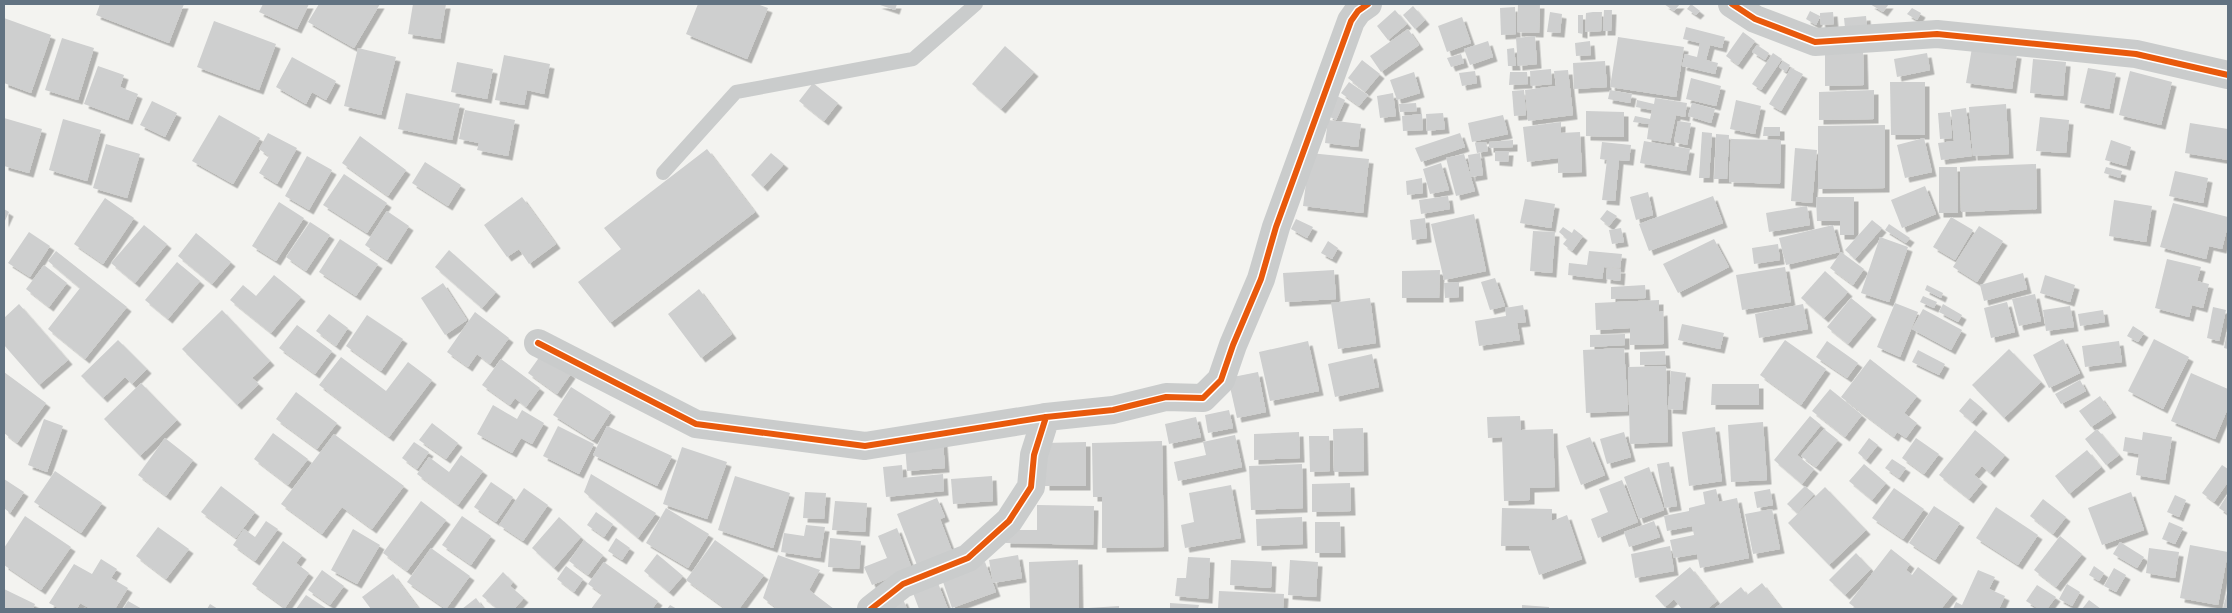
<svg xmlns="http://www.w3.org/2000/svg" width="2232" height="613" viewBox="0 0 2232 613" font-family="'Sofia Sans Condensed',sans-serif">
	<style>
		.building { fill: #cecfcf; filter: url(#shadow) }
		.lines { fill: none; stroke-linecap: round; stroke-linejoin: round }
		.lane { stroke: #cacccc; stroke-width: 14 }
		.street { stroke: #cacccc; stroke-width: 28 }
		.cycleway-casing { stroke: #fff; stroke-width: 9 }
		.cycleway { stroke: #e8590c; stroke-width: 6 }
	</style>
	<defs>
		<filter id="shadow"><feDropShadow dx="4.5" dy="4.5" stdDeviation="0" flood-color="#0004"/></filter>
	</defs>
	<rect width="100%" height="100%" fill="#f3f3f0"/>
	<g class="building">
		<polygon points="100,4 184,4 169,43 96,15"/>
		<polygon points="263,4 309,4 297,29 259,12"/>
		<polygon points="319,4 380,4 354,48 308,22"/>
		<polygon points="413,4 446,4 440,39 408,34"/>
		<polygon points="698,4 757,4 768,8 747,59 686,34"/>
		<polygon points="877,4 897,4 895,10"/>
		<polygon points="1518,4 1540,4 1539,33 1517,32"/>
		<polygon points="1664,4 1680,4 1674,11"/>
		<polygon points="1691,4 1700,11 1696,15 1687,9"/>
		<polygon points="1870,4 1889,4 1883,12"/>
		<polygon points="1413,6 1425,20 1415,29 1403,15"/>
		<polygon points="1515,7 1516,34 1501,35 1500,8"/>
		<polygon points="1912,8 1921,13 1917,20 1907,14"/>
		<polygon points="1395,10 1407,24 1388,40 1377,26"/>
		<polygon points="1604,10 1612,10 1611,31 1603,31"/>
		<polygon points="1810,11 1820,16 1820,13 1833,12 1834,24 1821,25 1820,17 1816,25 1806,19"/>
		<polygon points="1550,12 1562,14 1560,33 1547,32"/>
		<polygon points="1593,12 1602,12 1601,31 1585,32 1586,13"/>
		<polygon points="1578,15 1583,15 1583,34 1578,33"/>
		<polygon points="1866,16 1867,26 1845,28 1844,18"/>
		<polygon points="1462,17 1471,43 1447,52 1438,26"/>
		<polygon points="4,18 51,35 31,93 4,83"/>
		<polygon points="214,21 276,44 259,90 197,67"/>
		<polygon points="1686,27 1725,37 1722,48 1710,45 1706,60 1718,63 1715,74 1682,66 1685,54 1697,57 1700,43 1683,39"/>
		<polygon points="1408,29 1419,45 1381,72 1370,56"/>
		<polygon points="1743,32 1755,41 1738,65 1726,56"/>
		<polygon points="1535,36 1537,64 1518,66 1516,38"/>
		<polygon points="1618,37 1684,47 1676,97 1610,87"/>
		<polygon points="62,38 94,48 78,100 45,90"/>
		<polygon points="1488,41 1493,57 1470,65 1464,49"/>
		<polygon points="1590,41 1591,55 1576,56 1575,43"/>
		<polygon points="1757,45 1769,53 1765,60 1752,52"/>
		<polygon points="1005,46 1034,72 1001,109 972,84"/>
		<polygon points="358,48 396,57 381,115 344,106"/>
		<polygon points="1514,48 1516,66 1508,66 1507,49"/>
		<polygon points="1972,48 2017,54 2012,89 1966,83"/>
		<polygon points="1863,50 1864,85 1825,86 1825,51"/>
		<polygon points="1773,53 1782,59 1761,90 1752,84"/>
		<polygon points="1927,53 1930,70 1897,77 1894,59"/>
		<polygon points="1461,54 1464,63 1451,67 1447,58"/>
		<polygon points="504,55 550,64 544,94 527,90 524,105 495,100"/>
		<polygon points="292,57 336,81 326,100 312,92 306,104 276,87"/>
		<polygon points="2033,59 2066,62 2063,96 2030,93"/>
		<polygon points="1362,60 1380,74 1365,92 1348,78"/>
		<polygon points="1605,61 1607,87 1574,89 1573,63"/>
		<polygon points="1783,61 1790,65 1786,72 1779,67"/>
		<polygon points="457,62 493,69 487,99 451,92"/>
		<polygon points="98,66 124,75 120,87 138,94 128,120 84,104"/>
		<polygon points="1791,68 1803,74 1781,111 1769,104"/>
		<polygon points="2088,68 2116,73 2109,109 2080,103"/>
		<polygon points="1551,69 1552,84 1531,86 1530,71"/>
		<polygon points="1568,70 1573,115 1528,121 1525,90 1556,86 1554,71"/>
		<polygon points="1475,71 1477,83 1462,86 1459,73"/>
		<polygon points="2130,71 2172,82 2161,125 2119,115"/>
		<polygon points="1414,72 1420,93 1397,100 1390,80"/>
		<polygon points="1510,72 1527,72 1528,84 1509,85"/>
		<polygon points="1691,78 1721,86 1716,106 1686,99"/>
		<polygon points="1349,82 1368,95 1359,106 1341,93"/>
		<polygon points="1890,82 1925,82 1925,135 1891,135"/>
		<polygon points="813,83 838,103 824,121 799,101"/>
		<polygon points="1524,90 1526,115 1514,116 1512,91"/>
		<polygon points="1610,90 1632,94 1630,103 1608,99"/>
		<polygon points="1874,90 1874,119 1819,120 1819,92"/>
		<polygon points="406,93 460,104 452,140 398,129"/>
		<polygon points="1393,93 1396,116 1380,118 1377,96"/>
		<polygon points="1337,96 1345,100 1336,120 1328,116"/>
		<polygon points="1655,98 1687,103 1685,117 1676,115 1670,143 1647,139 1649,124 1633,122 1635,116 1650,119 1652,110 1636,107 1637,100 1654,104"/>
		<polygon points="1736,100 1761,106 1755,134 1730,129"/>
		<polygon points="152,101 177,113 165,137 140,125"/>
		<polygon points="1416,103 1417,111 1400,112 1399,104"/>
		<polygon points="1692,103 1715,109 1711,123 1688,116"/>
		<polygon points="2006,104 2009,154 1973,156 1969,107"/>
		<polygon points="1966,108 1972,156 1941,160 1938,143 1954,141 1951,110"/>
		<polygon points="465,110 515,120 508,156 477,150 479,143 459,139"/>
		<polygon points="1586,111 1624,112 1624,137 1586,136"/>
		<polygon points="1950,112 1952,138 1940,139 1938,113"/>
		<polygon points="1443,113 1445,129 1427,131 1426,114"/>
		<polygon points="1422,114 1423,130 1403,131 1402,116"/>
		<polygon points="219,115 260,138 233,184 192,161"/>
		<polygon points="1503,115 1508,134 1472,142 1468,123"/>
		<polygon points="2040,117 2069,120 2066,153 2036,151"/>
		<polygon points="4,118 42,129 29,173 4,166"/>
		<polygon points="63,119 101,130 87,181 49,170"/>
		<polygon points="1328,120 1361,124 1358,147 1325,143"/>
		<polygon points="1678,121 1691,123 1687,145 1674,142"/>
		<polygon points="1561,122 1561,133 1580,132 1582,172 1558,173 1558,158 1527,162 1523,127"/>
		<polygon points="2190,123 2228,129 2228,160 2185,153"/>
		<polygon points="1885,125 1885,188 1818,189 1818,126"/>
		<polygon points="1764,127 1780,127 1780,136 1763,136"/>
		<polygon points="1702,132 1712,133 1709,178 1699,178"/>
		<polygon points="268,133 297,148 277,184 259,173 269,156 259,149"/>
		<polygon points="1460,133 1465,147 1421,162 1415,148"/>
		<polygon points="1716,134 1729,135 1727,179 1714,179"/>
		<polygon points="360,136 406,170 388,196 342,163"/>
		<polygon points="1924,138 1932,172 1905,178 1897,145"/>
		<polygon points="1731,139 1781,140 1780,184 1729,182"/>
		<polygon points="1513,140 1513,147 1489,148 1489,142"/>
		<polygon points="2111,140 2131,147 2126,166 2105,160"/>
		<polygon points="1644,141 1690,149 1686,171 1640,163"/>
		<polygon points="1486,142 1488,151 1477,153 1475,143"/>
		<polygon points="1602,142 1631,145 1629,161 1619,160 1615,201 1602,200 1607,160 1600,159"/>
		<polygon points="106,144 140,154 127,198 93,188"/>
		<polygon points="1795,148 1817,150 1812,203 1791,201"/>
		<polygon points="707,149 755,212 610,323 578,282 621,249 604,228"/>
		<polygon points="1495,151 1509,151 1508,162 1495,161"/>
		<polygon points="771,153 784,164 763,187 751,175"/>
		<polygon points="1310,153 1369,159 1363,213 1303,206"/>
		<polygon points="1480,153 1483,175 1471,177 1468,155"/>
		<polygon points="1464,154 1475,191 1456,196 1446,158"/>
		<polygon points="307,156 332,170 309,210 285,196"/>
		<polygon points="425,162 461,185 448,206 412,183"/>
		<polygon points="1441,163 1449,190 1430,194 1423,169"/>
		<polygon points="2036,164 2037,209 1961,212 1960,167"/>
		<polygon points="1939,167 1957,167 1958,213 1939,213"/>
		<polygon points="2106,167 2122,171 2120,178 2104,173"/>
		<polygon points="2175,171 2208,178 2203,203 2169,196"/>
		<polygon points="344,174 387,203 367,233 323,205"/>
		<polygon points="1422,178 1423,193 1407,195 1406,181"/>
		<polygon points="1925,186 1936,214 1902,228 1891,200"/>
		<polygon points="1648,192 1653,215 1636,220 1630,197"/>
		<polygon points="1448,196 1450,209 1421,214 1419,200"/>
		<polygon points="1713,196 1723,223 1649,251 1639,224"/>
		<polygon points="522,197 556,244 529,264 519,249 507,257 484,225"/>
		<polygon points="1816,197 1854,197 1854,235 1840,235 1840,221 1817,221"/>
		<polygon points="105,198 134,218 103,264 74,244"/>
		<polygon points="1525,199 1555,204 1551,228 1520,223"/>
		<polygon points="2114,200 2152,206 2146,242 2109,236"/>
		<polygon points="279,202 304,218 276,261 252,246"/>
		<polygon points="2173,203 2228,217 2228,225 2222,249 2209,246 2206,259 2160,247"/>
		<polygon points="1807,206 1810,225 1769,232 1766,213"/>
		<polygon points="4,209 9,212 4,223"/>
		<polygon points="1607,210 1617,216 1609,226 1600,219"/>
		<polygon points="387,211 409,226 387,260 365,245"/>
		<polygon points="1474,214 1486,271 1444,280 1431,224"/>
		<polygon points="1951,217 1973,230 1955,260 1933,247"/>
		<polygon points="1425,218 1427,238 1412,240 1410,220"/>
		<polygon points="1296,219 1313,227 1307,238 1291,229"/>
		<polygon points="1872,220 1882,228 1855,259 1845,250"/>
		<polygon points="310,222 330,235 306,271 286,257"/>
		<polygon points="1889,224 1910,238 1906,243 1885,230"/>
		<polygon points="144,225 167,244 135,283 111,263"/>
		<polygon points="1833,225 1840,252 1786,265 1779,238"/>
		<polygon points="1979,226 2003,241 1977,282 1953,267"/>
		<polygon points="1563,227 1572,233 1574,229 1583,236 1572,251 1563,244 1567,239 1559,232"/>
		<polygon points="1621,228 1624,242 1612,244 1609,230"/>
		<polygon points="1533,231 1555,232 1552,273 1530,271"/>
		<polygon points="29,232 50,246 30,277 8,263"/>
		<polygon points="196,233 231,262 212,284 178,256"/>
		<polygon points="1880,237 1908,247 1889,302 1861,293"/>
		<polygon points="340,239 378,264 356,296 319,272"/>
		<polygon points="1714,239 1729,267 1678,293 1663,264"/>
		<polygon points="1328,241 1338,248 1332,259 1321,253"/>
		<polygon points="1778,244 1780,260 1754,264 1752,248"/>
		<polygon points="449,250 496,292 482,308 435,267"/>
		<polygon points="56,251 127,307 85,359 48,329 80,288 48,261"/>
		<polygon points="1589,251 1622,254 1620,268 1604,267 1602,279 1568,275 1569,263 1587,265"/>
		<polygon points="1841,252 1864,269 1853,285 1830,268"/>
		<polygon points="2167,259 2201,267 2197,281 2209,284 2203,308 2192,305 2189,317 2155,308"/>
		<polygon points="177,262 200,281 168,319 145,300"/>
		<polygon points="44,265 67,283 49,307 26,289"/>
		<polygon points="1785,267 1791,302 1742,310 1736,275"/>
		<polygon points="1607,268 1621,269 1620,281 1606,279"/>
		<polygon points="1334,270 1336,299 1285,302 1283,273"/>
		<polygon points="1440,270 1439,298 1402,298 1402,271"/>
		<polygon points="1825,271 1848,292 1824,318 1801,298"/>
		<polygon points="2023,273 2027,289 1984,301 1980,285"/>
		<polygon points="274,275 301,297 271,333 230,300 243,285 256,296"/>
		<polygon points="2045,275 2075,285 2070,302 2040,293"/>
		<polygon points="1495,278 1505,306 1490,310 1481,282"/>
		<polygon points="1459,282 1459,297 1445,298 1444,283"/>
		<polygon points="443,283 467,320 445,335 421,298"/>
		<polygon points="1645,285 1646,298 1611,299 1611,287"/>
		<polygon points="1927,285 1943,293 1941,298 1925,290"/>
		<polygon points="699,289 732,334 701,358 668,314"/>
		<polygon points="2035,294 2041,321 2019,326 2012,299"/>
		<polygon points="1923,296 1937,302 1934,308 1920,302"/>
		<polygon points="1370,298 1376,343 1338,349 1331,303"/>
		<polygon points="1851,298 1872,315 1848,344 1827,327"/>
		<polygon points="1659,300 1659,312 1663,311 1664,344 1630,345 1630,328 1596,330 1595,303"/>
		<polygon points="2007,302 2015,332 1991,338 1984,308"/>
		<polygon points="1895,303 1918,312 1900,357 1877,347"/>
		<polygon points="19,304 68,360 39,385 4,345 4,318"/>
		<polygon points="1803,304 1808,329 1759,338 1755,314"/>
		<polygon points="1943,304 1962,315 1958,322 1939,312"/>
		<polygon points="1523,305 1526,322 1517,323 1520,340 1479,346 1475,321 1506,316 1505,308"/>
		<polygon points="2070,306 2074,327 2046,331 2043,310"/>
		<polygon points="2213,307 2226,310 2219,341 2207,338"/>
		<polygon points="1923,309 1962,330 1951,350 1912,329"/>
		<polygon points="222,310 270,361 252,378 259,384 237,405 182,349"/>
		<polygon points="2103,310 2105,322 2080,326 2078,314"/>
		<polygon points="475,312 509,338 490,364 477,354 468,367 447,352"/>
		<polygon points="329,314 348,328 336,346 316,331"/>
		<polygon points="367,315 403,339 381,371 346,346"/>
		<polygon points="1682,324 1724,333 1720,349 1678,340"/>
		<polygon points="297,325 332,351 315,374 279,348"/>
		<polygon points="2133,326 2144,333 2138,342 2127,336"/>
		<polygon points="2227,332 2228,332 2228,349 2224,348"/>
		<polygon points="1625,334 1625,345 1590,347 1590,335"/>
		<polygon points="2063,339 2080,373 2049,388 2033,355"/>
		<polygon points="2154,339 2189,357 2163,409 2128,391"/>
		<polygon points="118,340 147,369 132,384 125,377 103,398 81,376"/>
		<polygon points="1785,340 1826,369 1801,405 1760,375"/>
		<polygon points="1308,341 1319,391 1270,401 1259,352"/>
		<polygon points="1827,341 1858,363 1847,378 1816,357"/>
		<polygon points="2119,341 2122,362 2085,367 2082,346"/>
		<polygon points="1624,348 1628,411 1586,413 1583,350"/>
		<polygon points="2009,349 2041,382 2004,418 1972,385"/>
		<polygon points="1918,350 1945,364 1939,375 1912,362"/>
		<polygon points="1665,351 1666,364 1640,365 1640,352"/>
		<polygon points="543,352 571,374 557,394 528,373"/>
		<polygon points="1372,354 1379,387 1335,397 1328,364"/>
		<polygon points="341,357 386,391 408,362 432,380 389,437 319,385"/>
		<polygon points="501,359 540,388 526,407 515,398 510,405 482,385"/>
		<polygon points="1870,359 1917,396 1904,413 1917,423 1906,438 1897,432 1894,437 1841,397"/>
		<polygon points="1666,366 1668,442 1630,444 1628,367"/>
		<polygon points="1671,371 1686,373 1682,410 1668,409"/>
		<polygon points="4,372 46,403 17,443 4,433"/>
		<polygon points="1258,372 1266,412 1237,418 1228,378"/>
		<polygon points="2191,373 2228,389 2228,408 2215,439 2171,421"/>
		<polygon points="2080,380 2086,391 2061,404 2055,394"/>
		<polygon points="141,383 177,420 140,456 104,419"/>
		<polygon points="1712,384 1759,384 1759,405 1711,405"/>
		<polygon points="571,387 611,412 593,440 553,415"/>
		<polygon points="1830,389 1862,415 1845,437 1812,411"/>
		<polygon points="296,392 337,423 317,449 276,419"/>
		<polygon points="2100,396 2112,413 2091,427 2079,411"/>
		<polygon points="1970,398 1983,409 1972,422 1959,411"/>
		<polygon points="493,405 517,419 522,410 544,423 532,444 521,438 512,453 477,434"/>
		<polygon points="1229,410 1233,428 1208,433 1205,415"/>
		<polygon points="1520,416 1521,430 1553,429 1555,487 1530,488 1530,500 1504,501 1502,437 1488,438 1487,417"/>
		<polygon points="1810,416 1821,425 1797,455 1814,469 1802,484 1774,460"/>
		<polygon points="1196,417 1201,437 1169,444 1165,424"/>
		<polygon points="44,419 63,426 47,472 28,465"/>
		<polygon points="1763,422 1767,480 1731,482 1728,425"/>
		<polygon points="432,423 458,443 446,459 419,440"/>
		<polygon points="558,426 594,444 579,474 543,456"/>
		<polygon points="607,426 672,456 657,486 593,455"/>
		<polygon points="1715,427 1722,481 1689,486 1682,432"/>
		<polygon points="1363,428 1364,471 1334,472 1333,429"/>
		<polygon points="1824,429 1838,440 1816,467 1801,456"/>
		<polygon points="2097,429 2119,455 2106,465 2085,439"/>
		<polygon points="1975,430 2005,455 1990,473 1982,466 1974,475 1983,482 1969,499 1939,475"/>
		<polygon points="1299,432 1300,458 1254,460 1254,434"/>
		<polygon points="1624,432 1631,457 1607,464 1600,439"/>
		<polygon points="2143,432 2172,437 2165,480 2136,475 2139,454 2123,451 2125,437 2142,440"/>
		<polygon points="273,433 308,459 288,485 254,459"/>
		<polygon points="334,434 404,486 372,529 342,507 322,534 281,504"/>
		<polygon points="1235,435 1242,467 1178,481 1174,462 1206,455 1203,442"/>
		<polygon points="1309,436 1329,436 1330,471 1310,472"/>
		<polygon points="1590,437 1605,475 1581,485 1566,446"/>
		<polygon points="165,438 193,460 166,496 138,475"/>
		<polygon points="1869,438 1878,445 1866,460 1858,453"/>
		<polygon points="1916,438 1939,454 1924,474 1902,458"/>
		<polygon points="1162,441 1164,547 1102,548 1102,497 1093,497 1092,443"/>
		<polygon points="414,442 429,452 417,469 402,458"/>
		<polygon points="943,442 945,468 907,471 905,445"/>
		<polygon points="1086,442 1086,486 1045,486 1045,443"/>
		<polygon points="682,447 727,462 707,519 663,504"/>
		<polygon points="2087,450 2101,467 2069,494 2055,476"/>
		<polygon points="461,455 483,471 458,505 417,474 429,457 449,472"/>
		<polygon points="1892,459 1906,468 1899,478 1885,468"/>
		<polygon points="1669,462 1677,506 1665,508 1657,464"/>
		<polygon points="1302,464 1303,508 1251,510 1249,466"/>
		<polygon points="1864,464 1886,483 1872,500 1849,481"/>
		<polygon points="902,465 903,478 943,474 944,491 886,497 883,467"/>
		<polygon points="2222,465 2228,469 2228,482 2214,502 2202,493"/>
		<polygon points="1649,467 1664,510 1639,519 1624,477"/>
		<polygon points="55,471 102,503 81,533 34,502"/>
		<polygon points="591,474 656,513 638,538 584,492"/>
		<polygon points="735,476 790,493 773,548 718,530"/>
		<polygon points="992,476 993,501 953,504 951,479"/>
		<polygon points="4,479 24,492 10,513 4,508"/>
		<polygon points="1622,480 1638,522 1598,538 1591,519 1608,512 1599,489"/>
		<polygon points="491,482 513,497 496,522 474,507"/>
		<polygon points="1350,483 1351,511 1312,512 1312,484"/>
		<polygon points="1231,485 1241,538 1185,548 1181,525 1194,522 1189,493"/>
		<polygon points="221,486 255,512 236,538 201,512"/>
		<polygon points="1805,486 1814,494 1797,513 1787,504"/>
		<polygon points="1825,487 1866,530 1829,565 1788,523"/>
		<polygon points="524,488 548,505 523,541 499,525"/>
		<polygon points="1894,488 1924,509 1903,539 1872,518"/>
		<polygon points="1716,489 1719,502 1737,498 1749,558 1700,568 1697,554 1674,558 1670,540 1694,535 1692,526 1667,531 1664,516 1689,511 1689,508 1705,504 1703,492"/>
		<polygon points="1770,489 1773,505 1757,508 1754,492"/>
		<polygon points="805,492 826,493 824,519 803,518"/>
		<polygon points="2131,492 2144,530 2102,545 2088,508"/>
		<polygon points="2228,494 2228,514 2219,508"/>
		<polygon points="2175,495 2186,500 2179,517 2167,512"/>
		<polygon points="937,498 945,517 940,519 952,551 917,565 897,514"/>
		<polygon points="2043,499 2066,517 2053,534 2030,516"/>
		<polygon points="421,501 446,520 407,571 383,553"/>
		<polygon points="835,501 867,503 865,532 832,530"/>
		<polygon points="1037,505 1094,506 1093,545 1006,543 1006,530 1037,530"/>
		<polygon points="1934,506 1960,523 1935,560 1909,543"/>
		<polygon points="1996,507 2038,535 2018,565 1976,538"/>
		<polygon points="666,508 709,534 688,568 646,543"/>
		<polygon points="1502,508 1552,509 1552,521 1567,515 1582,559 1539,575 1529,546 1501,546"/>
		<polygon points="1772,509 1780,549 1753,554 1745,514"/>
		<polygon points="596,512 613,524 604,537 587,525"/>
		<polygon points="25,516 71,547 41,590 4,565 4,548"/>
		<polygon points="462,516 491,536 471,565 442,545"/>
		<polygon points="559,517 581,537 554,568 532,548"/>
		<polygon points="1302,517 1303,544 1257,546 1256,519"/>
		<polygon points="266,521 278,529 255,561 233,545 244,529 255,537"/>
		<polygon points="1654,521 1660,537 1629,547 1624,532"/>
		<polygon points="1315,522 1340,522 1341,553 1315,553"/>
		<polygon points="2169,522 2183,528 2175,544 2162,539"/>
		<polygon points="806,525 825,527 820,558 781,552 784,533 804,536"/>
		<polygon points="158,527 189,549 166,579 136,556"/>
		<polygon points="897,528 912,569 872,585 864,567 887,558 878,536"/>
		<polygon points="353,529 380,545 357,584 331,570"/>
		<polygon points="2060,536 2082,554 2056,587 2034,570"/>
		<polygon points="616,538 630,548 622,560 608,551"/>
		<polygon points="830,538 861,541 859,569 828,567"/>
		<polygon points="584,540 603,555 588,575 569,561"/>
		<polygon points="715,540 764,575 739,609 726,609 686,580"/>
		<polygon points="283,541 302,555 296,563 309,573 285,608 252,584"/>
		<polygon points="2120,542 2144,557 2137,568 2113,554"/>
		<polygon points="2190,545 2228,552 2218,605 2180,598"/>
		<polygon points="1670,546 1674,571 1635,578 1631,554"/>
		<polygon points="431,548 470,576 446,609 407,582"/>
		<polygon points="2149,548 2179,552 2175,578 2146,573"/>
		<polygon points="1891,549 1910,564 1906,570 1912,575 1918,567 1953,594 1941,609 1857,609 1849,603"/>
		<polygon points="1856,553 1871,569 1845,595 1829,580"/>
		<polygon points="657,554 683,576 669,592 644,571"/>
		<polygon points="778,555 820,570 809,590 834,609 778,609 763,598"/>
		<polygon points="1018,555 1022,578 993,583 989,560"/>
		<polygon points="1188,557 1210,558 1208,599 1175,596 1177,578 1186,578"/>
		<polygon points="101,559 117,569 111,578 128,588 115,609 91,609 80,603 77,609 60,609 49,603 74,564 92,574"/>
		<polygon points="1078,560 1079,609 1030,609 1029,562"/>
		<polygon points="1231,560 1272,562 1271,588 1230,585"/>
		<polygon points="1290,560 1318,562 1316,597 1288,595"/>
		<polygon points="604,562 658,601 652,609 591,609 602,594 588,584"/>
		<polygon points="985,562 996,592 952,608 942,579"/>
		<polygon points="566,566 583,579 574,592 557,579"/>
		<polygon points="2094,566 2104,573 2099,581 2089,575"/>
		<polygon points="1690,567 1717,601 1707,609 1682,609 1674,599 1665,607 1655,596"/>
		<polygon points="2114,568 2126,575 2116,592 2104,586"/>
		<polygon points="322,570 344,586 330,605 308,590"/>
		<polygon points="1978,570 1995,577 1989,589 2005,596 1999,609 1953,609 1956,602 1962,605"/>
		<polygon points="503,572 513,582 510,586 524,598 514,609 498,609 482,596"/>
		<polygon points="393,574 419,609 371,609 362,597"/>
		<polygon points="938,583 948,609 919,609 913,593"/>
		<polygon points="1762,583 1782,609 1714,609 1741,587 1747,595"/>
		<polygon points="2067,584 2080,592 2072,606 2059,599"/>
		<polygon points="2037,585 2056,597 2047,609 2039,609 2026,601"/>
		<polygon points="4,589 35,604 33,609 4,609"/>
		<polygon points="2228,589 2228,609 2223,608"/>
		<polygon points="1219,591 1284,594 1283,609 1218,609"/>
		<polygon points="306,595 327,609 296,609"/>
		<polygon points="476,598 484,609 462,609"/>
		<polygon points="903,599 907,609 877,609"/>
		<polygon points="2089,600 2101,609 2082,609"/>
		<polygon points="128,601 142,609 123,609"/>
		<polygon points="1170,603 1199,605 1198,609 1170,609"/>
		<polygon points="210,604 218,609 207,609"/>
		<polygon points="670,605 677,609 667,609"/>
		<polygon points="1522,605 1549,607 1549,609 1522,609"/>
		<polygon points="1119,606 1119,609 1088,609 1088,608"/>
	</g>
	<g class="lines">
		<polyline class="lane" points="663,173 736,92 913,59 976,4"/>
		<g class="street">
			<polyline points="1732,4 1755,19 1815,42 1937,34 2136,54 2228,75"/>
			<polyline points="538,343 696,424 865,446 1046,417"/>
			<polyline points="871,609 903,584 968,558 1009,521 1031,487 1034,455 1046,417 1113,410 1166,397 1203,398 1221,380 1233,345 1261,279 1276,227 1351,21 1358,11 1368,4"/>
		</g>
		<g class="cycleway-casing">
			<g id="cycleway">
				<polyline points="1732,4 1755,19 1815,42 1937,34 2136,54 2228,75"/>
				<polyline points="538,343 696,424 865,446 1046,417"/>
				<polyline points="871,609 903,584 968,558 1009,521 1031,487 1034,455 1046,417 1113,410 1166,397 1203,398 1221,380 1233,345 1261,279 1276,227 1351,21 1358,11 1368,4"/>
			</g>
		</g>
		<use href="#cycleway" class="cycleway"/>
	</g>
	<rect width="2232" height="613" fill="none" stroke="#627382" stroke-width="10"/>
</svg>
